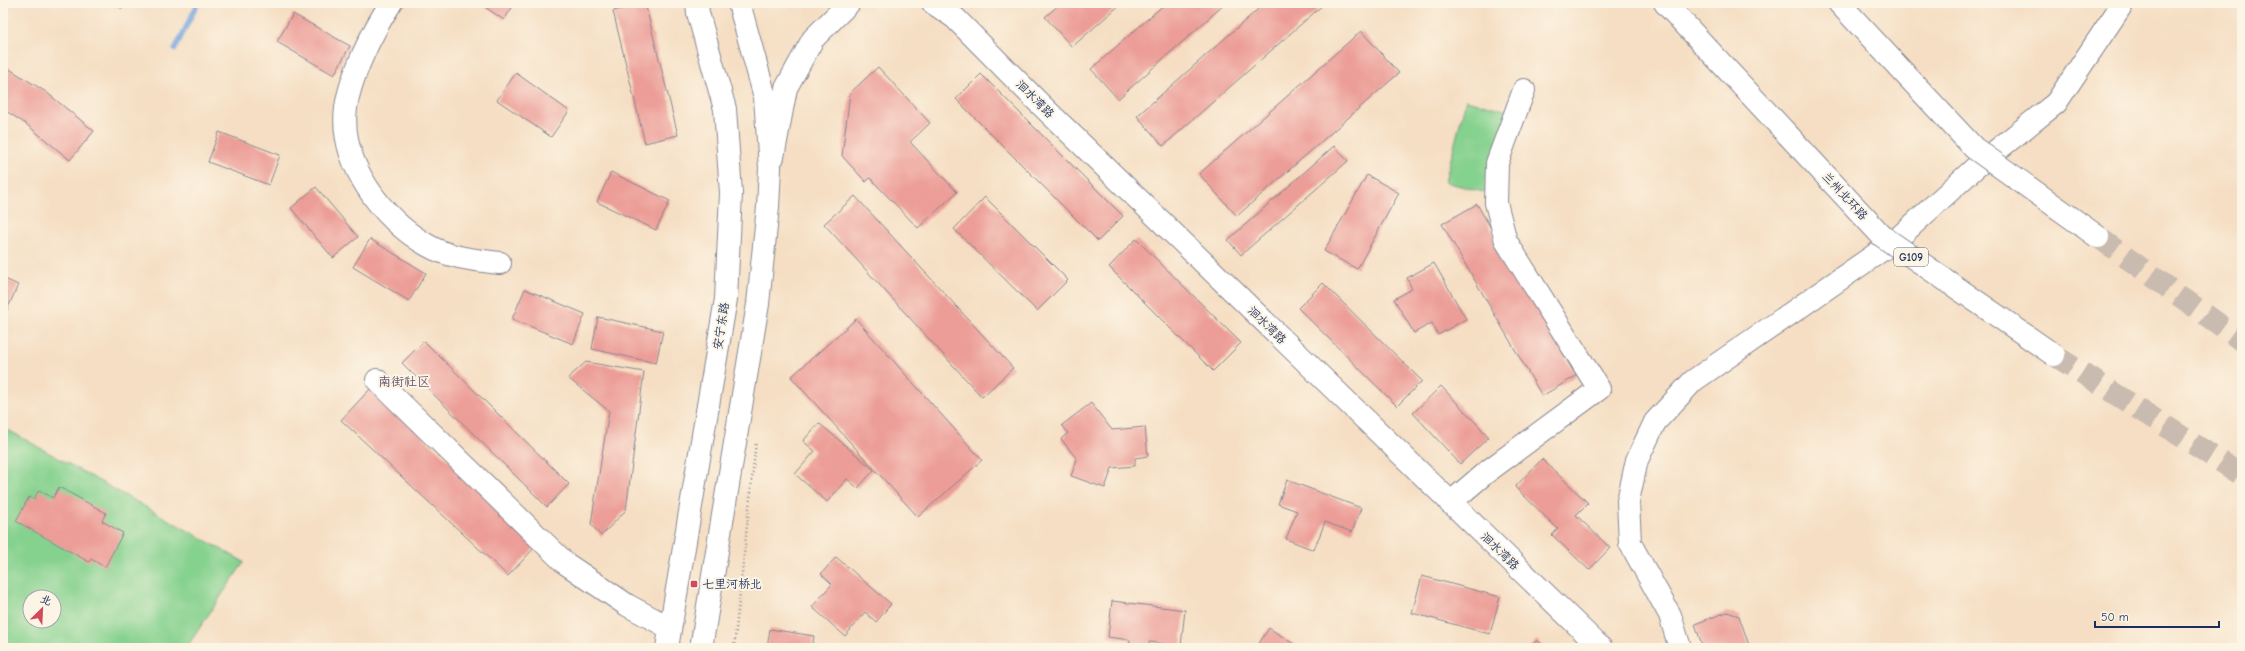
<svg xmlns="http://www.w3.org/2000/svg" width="2245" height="651" viewBox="0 0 2245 651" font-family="'Comic Neue','LXGW WenKai TC',sans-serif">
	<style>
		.green { fill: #85d18e; stroke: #508076; fill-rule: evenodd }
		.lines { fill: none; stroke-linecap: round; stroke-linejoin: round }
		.stream { stroke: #72a2dc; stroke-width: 5 }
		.building { fill: #ec9d97 }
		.highway-tunnel { stroke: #c9bbaf; stroke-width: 22; stroke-dasharray: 22 11; stroke-linecap: butt }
		.minor-casing { stroke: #888690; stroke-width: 24 }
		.major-casing { stroke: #888690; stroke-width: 24 }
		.highway-casing { stroke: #888690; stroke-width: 24 }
		.path { stroke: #888690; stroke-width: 2.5; stroke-dasharray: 1 3; stroke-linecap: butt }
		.minor { stroke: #fff; stroke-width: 22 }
		.major { stroke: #fff; stroke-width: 22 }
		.highway { stroke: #fff; stroke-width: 22 }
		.highway-bridge-casing { stroke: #888690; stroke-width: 24; stroke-linecap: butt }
		.highway-bridge { stroke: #fff; stroke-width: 22 }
		.poi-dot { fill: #d1495b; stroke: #fcf5e5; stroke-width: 1.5 }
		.labels { text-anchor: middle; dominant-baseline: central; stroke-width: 4; stroke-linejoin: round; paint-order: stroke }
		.shield { fill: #fcf5e5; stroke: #5e6a86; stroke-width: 1 }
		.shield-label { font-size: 11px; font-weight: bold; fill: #1b2f5e }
		.street-label { font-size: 12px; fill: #1b2f5e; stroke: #fcf5e5 }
		.poi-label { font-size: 12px; fill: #1b2f5e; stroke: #fcf5e5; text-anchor: start }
		.neighbourhood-label { font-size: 13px; fill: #645672; stroke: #fcf5e5 }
	</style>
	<rect width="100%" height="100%" fill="#fcf5e5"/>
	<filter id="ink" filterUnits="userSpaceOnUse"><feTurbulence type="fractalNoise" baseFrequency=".025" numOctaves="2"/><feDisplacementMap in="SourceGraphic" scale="8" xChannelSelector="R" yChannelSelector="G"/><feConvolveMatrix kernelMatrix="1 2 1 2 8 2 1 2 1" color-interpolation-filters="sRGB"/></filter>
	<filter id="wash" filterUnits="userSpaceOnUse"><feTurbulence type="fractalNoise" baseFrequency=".012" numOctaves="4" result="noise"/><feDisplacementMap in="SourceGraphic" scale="16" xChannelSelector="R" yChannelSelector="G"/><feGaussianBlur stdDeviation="0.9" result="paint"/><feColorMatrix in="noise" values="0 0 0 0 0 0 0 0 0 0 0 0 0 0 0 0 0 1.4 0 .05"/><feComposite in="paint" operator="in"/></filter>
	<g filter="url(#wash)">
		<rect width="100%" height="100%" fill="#f5dec3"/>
		<g class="green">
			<polygon points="1466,100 1509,111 1487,193 1445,182"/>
			<path d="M 8,430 L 244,562 L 186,648 L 3,648 L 3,440 ZM 30,597 L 54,597 L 54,621 L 30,621 Z"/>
		</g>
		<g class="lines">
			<polyline class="stream" points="175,49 198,3"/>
		</g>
		<g id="blocks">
			<g class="building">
				<polygon points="109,3 124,3 122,8"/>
				<polygon points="479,3 515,3 504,20"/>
				<polygon points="645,3 678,135 645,143 613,11"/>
				<polygon points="1061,3 1122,3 1072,47 1045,17"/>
				<polygon points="1166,3 1226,3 1118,99 1091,69"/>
				<polygon points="1265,3 1325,3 1163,146 1137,116"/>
				<polygon points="293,14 350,46 334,75 277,42"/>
				<polygon points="1361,31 1399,73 1237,216 1199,174"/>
				<polygon points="3,65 46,92 94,131 70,160 26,124 3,109"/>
				<polygon points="878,67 930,123 910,142 957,192 918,228 870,178 866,182 842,156 850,93"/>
				<polygon points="516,73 569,111 551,137 497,100"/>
				<polygon points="981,74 1123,216 1098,241 956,99"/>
				<polygon points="219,132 280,155 269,185 208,162"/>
				<polygon points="1334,146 1348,161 1241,255 1228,240"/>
				<polygon points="611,172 670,201 656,230 597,202"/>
				<polygon points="1367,175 1399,193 1357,269 1324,251"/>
				<polygon points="316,187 358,237 333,258 291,208"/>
				<polygon points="855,196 1013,368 982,397 824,224"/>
				<polygon points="985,197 1068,280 1037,311 954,229"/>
				<polygon points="1477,204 1576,376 1542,396 1442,224"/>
				<polygon points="370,239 426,273 409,301 353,267"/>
				<polygon points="1136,239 1241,343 1213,371 1109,267"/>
				<polygon points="1434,263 1466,319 1438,335 1432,323 1414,333 1394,299 1412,289 1407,278"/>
				<polygon points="3,278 18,285 3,319"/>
				<polygon points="1323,283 1422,381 1397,406 1298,308"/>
				<polygon points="525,289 585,314 573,344 512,319"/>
				<polygon points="598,317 663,331 656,363 592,349"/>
				<polygon points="856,319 982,460 918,517 791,377"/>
				<polygon points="424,341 569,484 547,507 402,363"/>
				<polygon points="586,362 644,372 626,510 601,536 591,524 609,411 568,378"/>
				<polygon points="1441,386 1489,437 1460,464 1413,413"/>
				<polygon points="371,388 538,544 508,576 341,420"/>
				<polygon points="1091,403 1112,430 1145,427 1148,456 1135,458 1135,466 1112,468 1105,488 1071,476 1077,459 1061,439 1068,433 1062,425"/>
				<polygon points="819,423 874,470 858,488 847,479 827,502 795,474 815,451 803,441"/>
				<polygon points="1542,459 1588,503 1576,515 1610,548 1589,570 1552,535 1558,529 1515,487"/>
				<polygon points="1287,480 1361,508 1352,532 1325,522 1314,550 1286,539 1297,511 1278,504"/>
				<polygon points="59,487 106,513 102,521 123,533 105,567 91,559 89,562 16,521 29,497 34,499 39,490 53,498"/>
				<polygon points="836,557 891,604 876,622 865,612 845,636 812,607 832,584 821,574"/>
				<polygon points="1422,576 1500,597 1490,634 1412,613"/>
				<polygon points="1112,601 1185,610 1181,646 1149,642 1149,648 1129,648 1130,640 1108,637"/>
				<polygon points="1727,612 1739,616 1750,648 1703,648 1695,624"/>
				<polygon points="1269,628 1300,648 1256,648"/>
				<polygon points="770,629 814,636 812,648 767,648"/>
				<polygon points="1537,640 1545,648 1529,648"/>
			</g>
		</g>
	</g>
	<g filter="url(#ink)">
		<use href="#blocks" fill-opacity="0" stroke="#888690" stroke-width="1"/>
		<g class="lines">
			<g class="highway-tunnel">
				<polyline points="2098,237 2242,341"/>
				<polyline points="2054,355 2242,475"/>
			</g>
			<g class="minor-casing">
				<g id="minor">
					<path d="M 391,3 C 373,30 350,77 346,108 C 339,162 382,219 427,245 C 449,258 475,260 500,263"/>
					<polyline points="933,3 955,18 1037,101 1601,648"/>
					<polyline points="773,157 786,88 813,39 849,3"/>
					<polyline points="377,380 565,563 627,605 670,628"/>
					<polyline points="1450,503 1484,474 1599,389 1506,241 1496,203 1497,163 1524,90"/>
					<polyline points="1680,648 1670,615 1630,543 1628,501 1637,460 1655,422 1693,381 1895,241 1977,166 2056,103 2123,3"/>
				</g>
			</g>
			<g class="major-casing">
				<g id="major">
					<polyline points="667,648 726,299 731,193 725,109 698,13 697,3"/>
					<polyline points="701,648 758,304 768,207 770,168 765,97 739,3"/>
				</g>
			</g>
			<g class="highway-casing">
				<g id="highway">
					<polyline points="1665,3 1788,135"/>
					<polyline points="1839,3 1878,45"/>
				</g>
			</g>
			<polyline class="path" points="734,648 756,442"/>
			<use href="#minor" class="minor"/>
			<use href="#major" class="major"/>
			<use href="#highway" class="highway"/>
			<g class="highway-bridge-casing">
				<g id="highway-bridge">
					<polyline points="1878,45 1974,148 2098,237"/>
					<polyline points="1788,135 1882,236 2054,355"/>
				</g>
			</g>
			<use href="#highway-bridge" class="highway-bridge"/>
		</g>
	</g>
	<rect class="poi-dot" x="690" y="580" width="8" height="8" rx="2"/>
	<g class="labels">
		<rect class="shield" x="1894" y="248" width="34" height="18" rx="3"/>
		<g class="shield-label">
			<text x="1911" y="257">G109</text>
		</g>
		<g class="street-label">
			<text transform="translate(1035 99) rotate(45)">洄水湾路</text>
			<text transform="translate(1845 196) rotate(47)">兰州北环路</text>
			<text transform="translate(1267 325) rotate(44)">洄水湾路</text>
			<text transform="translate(721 326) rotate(-81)">安宁东路</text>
			<text transform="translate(1500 551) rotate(44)">洄水湾路</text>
		</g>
		<g class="poi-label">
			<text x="702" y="584">七里河桥北</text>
		</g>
		<g class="neighbourhood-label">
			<text x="404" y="381">南街社区</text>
		</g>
	</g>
	<rect width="2245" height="651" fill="none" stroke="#fcf5e5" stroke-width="16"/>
	<g transform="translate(42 609) rotate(24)"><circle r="19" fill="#fcf5e5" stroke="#a2a6af"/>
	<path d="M0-3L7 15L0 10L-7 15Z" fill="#d1495b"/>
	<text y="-6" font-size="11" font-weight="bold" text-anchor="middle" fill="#1b2f5e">北</text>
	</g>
	<path d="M2095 621v6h124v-6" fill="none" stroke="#1b2f5e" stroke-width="2"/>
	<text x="2101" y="621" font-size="12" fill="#1b2f5e" stroke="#fcf5e5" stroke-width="3" paint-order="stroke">50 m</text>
</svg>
